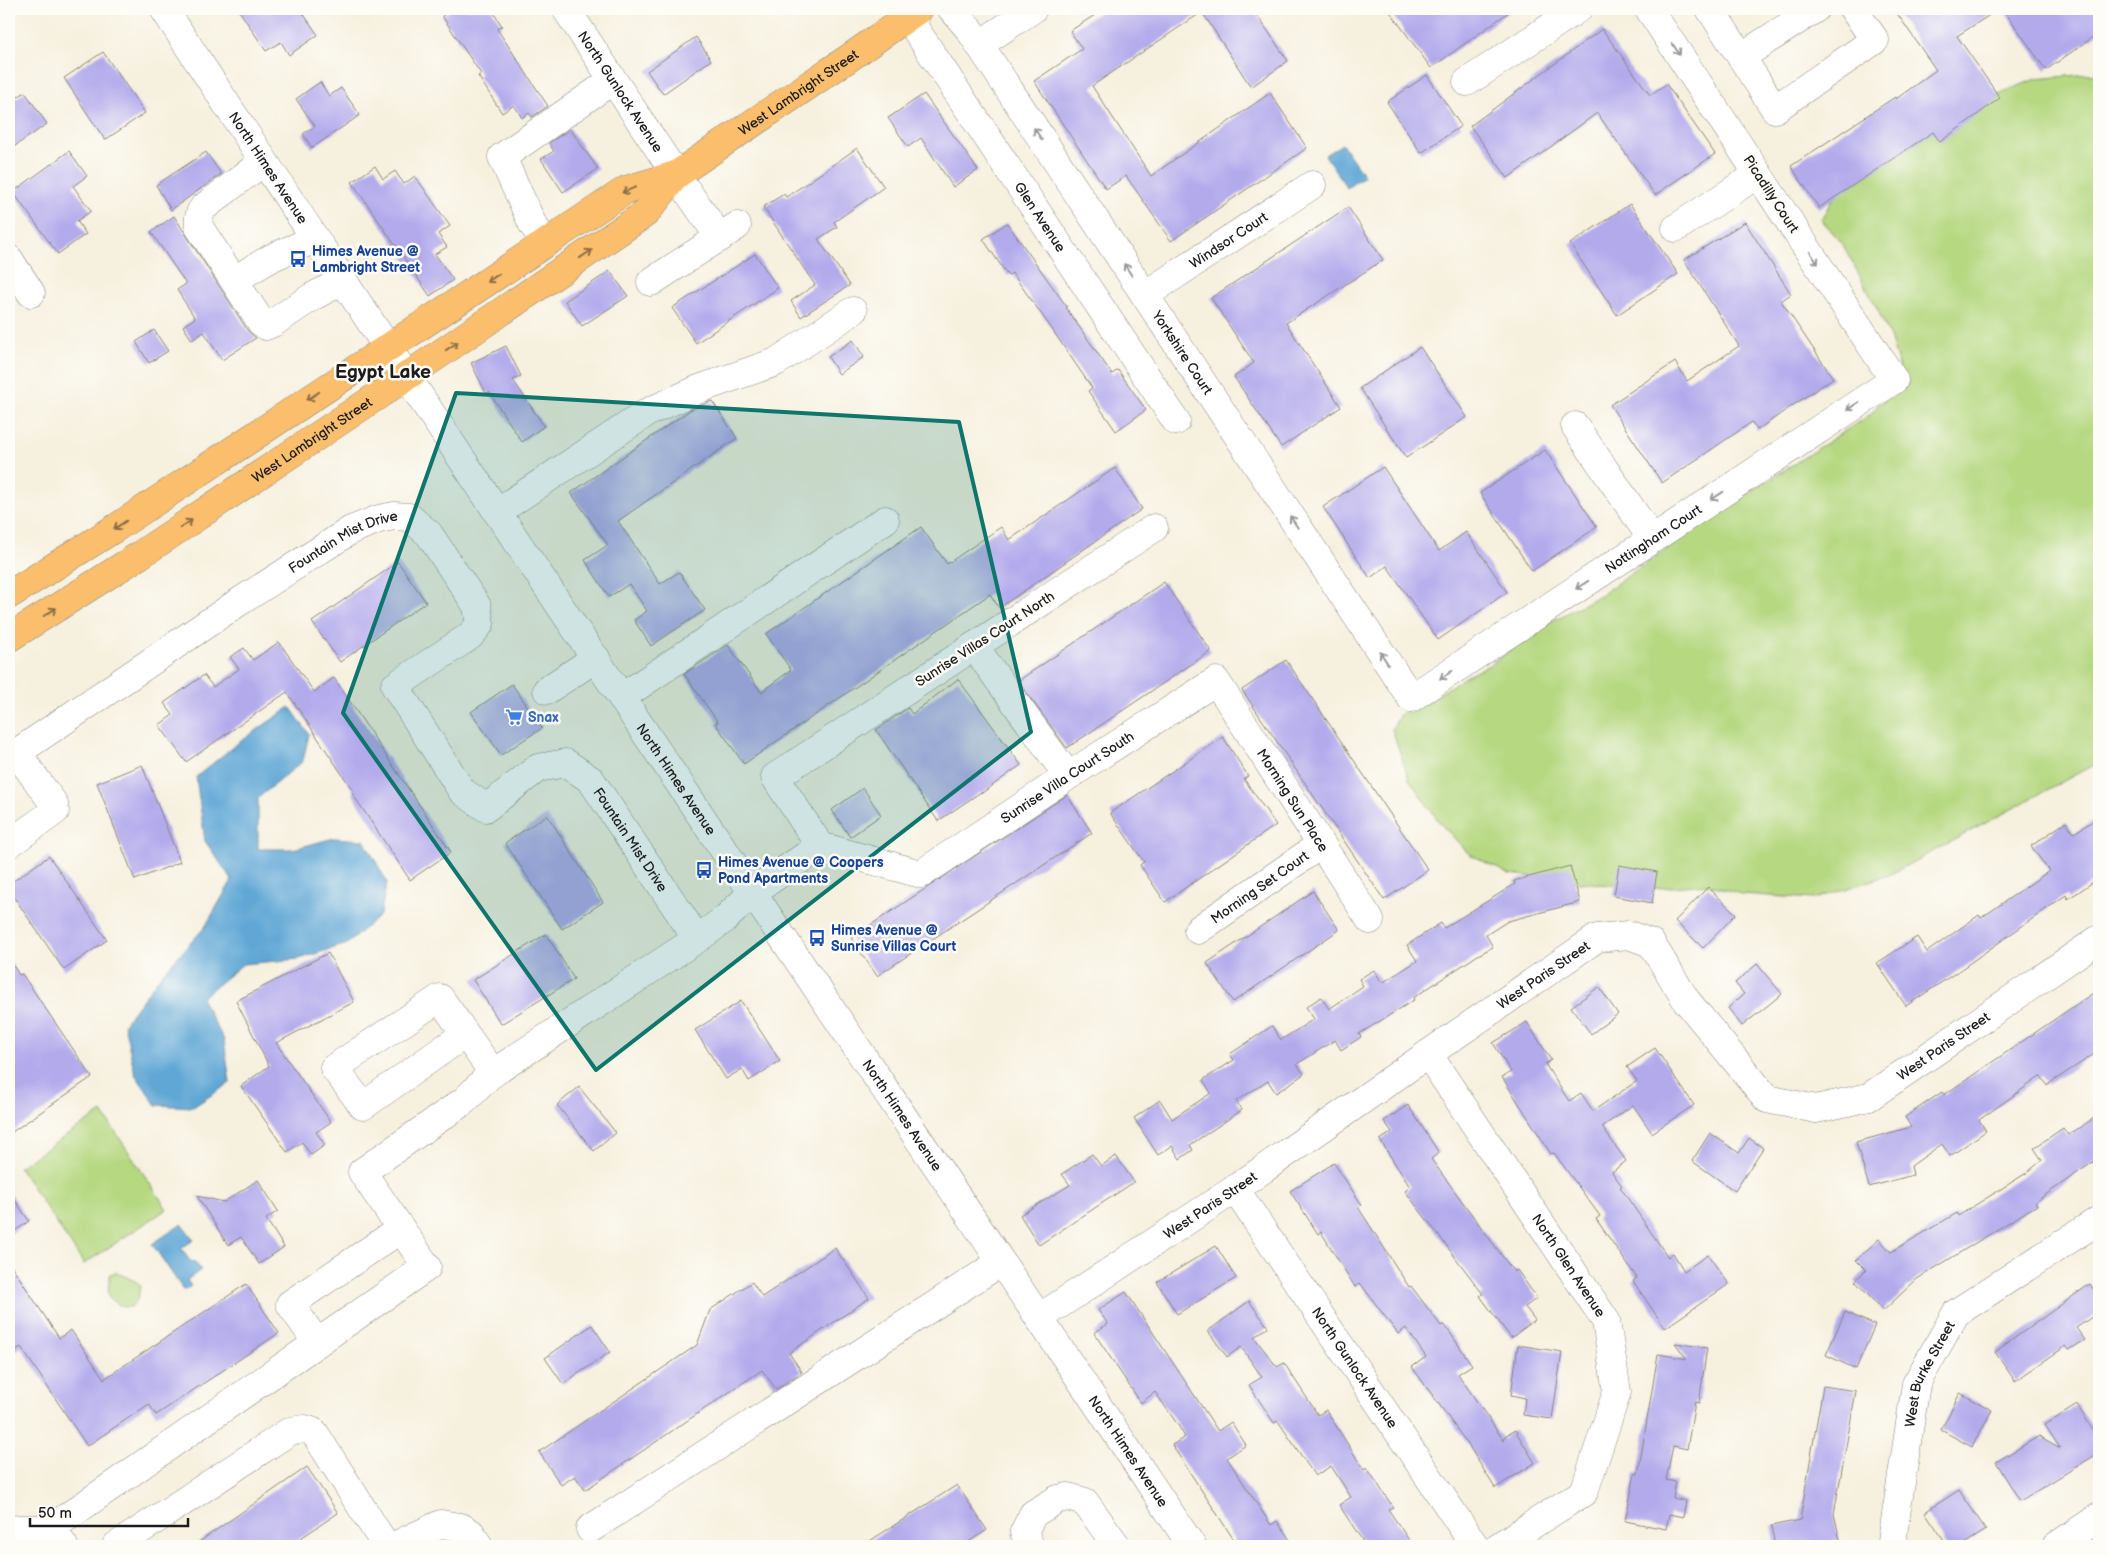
<svg xmlns="http://www.w3.org/2000/svg" width="2108" height="1555" viewBox="0 0 2108 1555" font-family="'Balsamiq Sans',sans-serif">
	<style>
		.green { fill: #b6d881; stroke: #697a4e }
		.water { fill: #60a7d6; stroke: #3e6279 }
		.building { fill: #b3aaec }
		.lines { fill: none; stroke-linecap: round; stroke-linejoin: round }
		.minor-casing { stroke: #89867d; stroke-width: 29 }
		.major-casing { stroke: #89867d; stroke-width: 29 }
		.minor { stroke: #fff; stroke-width: 28 }
		.major { stroke: #fabe6d; stroke-width: 28 }
		.oneway { stroke: #999 }
		.oneway2 { stroke: #8b6d44 }
		.marked { fill: #0f766e; fill-opacity: 0.2; stroke: #0f766e; stroke-width: 4; stroke-linejoin: round }
		.labels { text-anchor: middle; dominant-baseline: central; stroke-width: 5; stroke-linejoin: round; paint-order: stroke }
		.street-label { font-size: 14px; fill: #1c1c1c; stroke: #fdfcf7 }
		.transit-label { font-size: 14px; font-weight: bold; fill: #164399; stroke: #fdfcf7; text-anchor: start }
		.shop-label { font-size: 14px; font-weight: bold; fill: #366cbe; stroke: #fdfcf7; text-anchor: start }
		.district-label { font-size: 19px; font-weight: bold; fill: #1c1c1c; stroke: #fdfcf7 }
	</style>
	<rect width="100%" height="100%" fill="#fdfcf7"/>
	<filter id="ink" filterUnits="userSpaceOnUse"><feTurbulence type="fractalNoise" baseFrequency=".02" numOctaves="2"/><feDisplacementMap in="SourceGraphic" scale="10" xChannelSelector="R" yChannelSelector="G"/><feConvolveMatrix kernelMatrix="1 2 1 2 8 2 1 2 1" color-interpolation-filters="sRGB"/></filter>
	<filter id="wash" filterUnits="userSpaceOnUse"><feTurbulence type="fractalNoise" baseFrequency=".0096" numOctaves="4" result="noise"/><feDisplacementMap in="SourceGraphic" scale="20" xChannelSelector="R" yChannelSelector="G"/><feGaussianBlur stdDeviation="1.12" result="paint"/><feColorMatrix in="noise" values="0 0 0 0 0 0 0 0 0 0 0 0 0 0 0 0 0 1.4 0 .05"/><feComposite in="paint" operator="in"/></filter>
	<g filter="url(#wash)">
		<rect width="100%" height="100%" fill="#f6f0de"/>
		<g class="green">
			<polygon points="2099,73 2099,762 1889,875 1814,899 1742,894 1708,884 1646,889 1509,874 1469,854 1440,823 1409,779 1392,729 1404,708 1409,714 1465,677 1493,663 1538,629 1600,595 1732,504 1871,414 1879,404 1909,384 1900,369 1890,337 1877,308 1842,243 1821,219 1834,197 1978,102 2036,79"/>
			<polygon points="102,1112 167,1209 84,1264 19,1167"/>
			<polygon points="116,1272 137,1282 140,1285 138,1299 131,1307 123,1307 110,1299 108,1293 110,1274"/>
		</g>
		<g class="water">
			<polygon points="1342,144 1364,176 1347,188 1325,155"/>
			<polygon points="290,707 309,734 303,761 258,798 258,849 293,849 334,838 364,840 387,882 380,915 347,944 299,959 243,964 201,998 224,1040 230,1083 193,1107 156,1105 135,1074 124,1024 161,975 205,927 232,880 205,841 196,777 234,746"/>
			<polygon points="182,1224 194,1240 181,1248 190,1261 195,1262 201,1270 187,1280 191,1286 184,1291 152,1244"/>
		</g>
		<g id="blocks">
			<g class="building">
				<polygon points="238,9 300,9 318,35 289,55 281,42 266,51"/>
				<polygon points="452,9 491,9 502,26 497,29 548,106 532,117 529,113 522,118 514,105 502,113 478,76 481,74 442,16"/>
				<polygon points="1104,9 1253,9 1288,61 1251,87 1202,12 1092,86 1151,176 1270,93 1307,148 1171,241 1126,176 1106,189 1034,81 1082,49 1070,31"/>
				<polygon points="1388,9 1513,9 1431,68"/>
				<polygon points="1894,9 1999,9 1957,36 2000,98 1940,142 1933,132 1819,208 1791,166 1895,97 1896,99 1936,70"/>
				<polygon points="2003,9 2099,9 2099,33 2046,70"/>
				<polygon points="1602,29 1650,95 1666,84 1715,154 1655,195 1597,113 1508,178 1470,126"/>
				<polygon points="696,37 711,60 663,94 647,71"/>
				<polygon points="103,52 145,113 105,140 64,78"/>
				<polygon points="1427,75 1461,126 1421,153 1387,102"/>
				<polygon points="320,82 329,96 341,88 360,115 312,148 303,134 315,126 296,99"/>
				<polygon points="25,92 47,124 9,150 9,103"/>
				<polygon points="924,94 978,170 953,187 921,138 908,147 888,118"/>
				<polygon points="570,129 598,169 563,192 541,159 554,151 549,143"/>
				<polygon points="857,148 884,187 834,222 837,227 818,239 850,285 801,317 791,301 815,285 763,207 784,194 786,197 807,183"/>
				<polygon points="69,151 87,176 73,186 91,211 77,221 86,234 58,254 13,192"/>
				<polygon points="206,152 221,174 171,210 156,185"/>
				<polygon points="375,166 383,179 395,171 404,184 415,176 450,226 438,234 447,247 435,254 453,280 430,296 352,182"/>
				<polygon points="1630,204 1678,274 1617,315 1570,244"/>
				<polygon points="1348,207 1383,260 1286,323 1341,407 1281,447 1234,377 1254,363 1211,298"/>
				<polygon points="174,216 248,331 256,338 222,360 204,332 192,340 183,326 195,318 177,290 186,284 151,232"/>
				<polygon points="1745,222 1791,294 1781,301 1833,378 1757,430 1752,422 1662,483 1610,405 1675,362 1687,381 1739,346 1684,260"/>
				<polygon points="1007,223 1067,307 1066,308 1112,374 1118,370 1146,410 1116,431 1088,391 1092,388 1047,322 1012,273 1008,276 983,239"/>
				<polygon points="755,254 778,288 696,343 672,308"/>
				<polygon points="610,271 628,296 582,326 565,301"/>
				<polygon points="154,330 168,351 149,363 136,342"/>
				<polygon points="853,340 864,357 839,374 828,357"/>
				<polygon points="506,346 521,376 513,380 544,426 522,442 489,392 486,393 471,363"/>
				<polygon points="1420,347 1467,417 1406,458 1360,388"/>
				<polygon points="712,401 737,438 618,521 660,584 679,572 705,610 651,646 634,620 647,611 629,584 609,597 585,560 608,545 571,493 690,410"/>
				<polygon points="1545,450 1597,527 1532,571 1480,493"/>
				<polygon points="1383,467 1439,551 1466,532 1507,592 1438,640 1387,566 1370,578 1323,507"/>
				<polygon points="1115,468 1142,509 999,608 990,594 744,764 715,723 718,722 684,674 728,645 761,692 791,670 766,634 921,527 947,564 1001,527 1009,540"/>
				<polygon points="398,562 426,602 340,662 312,622"/>
				<polygon points="1164,582 1211,651 1067,748 1018,681"/>
				<polygon points="279,642 314,692 334,678 451,852 410,880 352,793 354,792 287,692 186,762 159,725 173,715 164,703 204,675 213,687 239,669 230,657 244,648 253,660"/>
				<polygon points="1286,660 1428,870 1384,900 1242,690"/>
				<polygon points="958,679 1021,765 982,793 981,792 938,821 876,730 908,708 912,714"/>
				<polygon points="512,684 542,728 501,755 471,712"/>
				<polygon points="1223,737 1248,776 1244,779 1276,825 1165,902 1140,865 1144,862 1110,813"/>
				<polygon points="142,765 180,862 135,880 97,783"/>
				<polygon points="863,788 881,815 850,837 832,810"/>
				<polygon points="1067,795 1092,833 877,976 851,938"/>
				<polygon points="547,815 603,902 562,929 505,843"/>
				<polygon points="2099,817 2099,878 2068,899 2066,895 1960,970 1906,1006 1877,963 1917,937 1927,952 1979,915 1981,918 2049,871 2031,846 2066,822 2074,833"/>
				<polygon points="49,856 107,940 64,970 9,890 9,884"/>
				<polygon points="1619,865 1657,872 1652,903 1614,896"/>
				<polygon points="1570,866 1580,902 1508,921 1486,935 1493,947 1478,955 1413,998 1414,1000 1359,1034 1361,1037 1341,1050 1335,1040 1297,1064 1304,1074 1276,1093 1268,1081 1236,1101 1242,1110 1190,1145 1193,1150 1180,1159 1172,1146 1158,1155 1134,1118 1160,1100 1172,1119 1211,1093 1203,1080 1234,1060 1230,1054 1272,1026 1281,1040 1314,1019 1306,1007 1321,997 1329,1009 1363,986 1359,979 1374,970 1382,983 1417,961 1407,945 1441,923 1444,928 1515,884 1514,881"/>
				<polygon points="1708,887 1736,914 1703,948 1675,921"/>
				<polygon points="1313,891 1339,930 1233,1002 1207,963"/>
				<polygon points="546,934 574,979 501,1024 473,980"/>
				<polygon points="328,953 354,1002 276,1043 331,1122 316,1132 325,1145 311,1155 302,1142 287,1152 241,1086 269,1066 236,1001"/>
				<polygon points="9,959 19,975 22,974 92,1077 9,1134"/>
				<polygon points="1757,964 1782,994 1742,1026 1728,1008 1744,994 1735,983"/>
				<polygon points="1599,987 1618,1014 1591,1034 1571,1007"/>
				<polygon points="2099,989 2099,1051 2047,1085 2041,1076 1979,1120 1986,1131 1950,1156 1942,1144 1911,1166 1913,1175 1869,1187 1856,1142 1911,1127 1905,1117 1942,1092 1944,1095"/>
				<polygon points="741,1001 780,1061 749,1081 742,1069 726,1079 695,1030"/>
				<polygon points="1527,1022 1551,1060 1545,1064 1569,1101 1581,1093 1593,1111 1637,1081 1627,1067 1655,1048 1694,1105 1652,1133 1633,1105 1602,1127 1626,1161 1612,1172 1622,1186 1620,1187 1668,1257 1673,1253 1684,1271 1708,1255 1729,1284 1665,1328 1633,1281 1637,1278 1596,1219 1600,1216 1554,1153 1551,1154 1502,1077 1511,1072 1493,1043"/>
				<polygon points="579,1087 616,1133 594,1151 557,1105"/>
				<polygon points="1408,1105 1439,1153 1431,1159 1514,1272 1517,1270 1537,1298 1525,1307 1535,1320 1511,1338 1480,1296 1483,1294 1405,1191 1410,1187 1380,1140 1392,1132 1384,1121"/>
				<polygon points="2099,1115 2099,1158 2035,1202 2037,1205 1917,1279 1883,1311 1855,1281 1866,1270 1856,1260 1879,1239 1891,1252 1957,1213 1958,1216 2028,1172 2042,1160 2034,1148 2063,1128 2068,1135"/>
				<polygon points="1710,1133 1739,1153 1749,1138 1763,1148 1735,1191 1692,1161"/>
				<polygon points="1092,1154 1101,1166 1116,1156 1134,1182 1039,1245 1020,1215 1070,1185 1062,1174"/>
				<polygon points="1334,1163 1362,1205 1358,1207 1409,1287 1411,1286 1441,1326 1444,1324 1472,1365 1458,1374 1504,1441 1505,1436 1515,1430 1535,1463 1495,1488 1469,1446 1412,1367 1426,1357 1406,1328 1398,1334 1360,1283 1355,1287 1321,1232 1318,1234 1290,1191"/>
				<polygon points="258,1180 278,1211 266,1219 284,1247 259,1264 241,1237 228,1245 197,1196 224,1202"/>
				<polygon points="9,1191 29,1221 9,1235"/>
				<polygon points="1216,1246 1236,1278 1177,1314 1157,1282"/>
				<polygon points="835,1248 869,1298 789,1353 802,1372 776,1389 762,1370 585,1490 575,1476 561,1485 539,1452 697,1345 710,1310 752,1282 762,1297"/>
				<polygon points="9,1262 59,1338 71,1330 104,1379 246,1284 279,1333 156,1415 149,1404 87,1446 21,1347 9,1355"/>
				<polygon points="2090,1284 2099,1298 2099,1312 2076,1328 2085,1340 2069,1350 2066,1346 2015,1381 1995,1352"/>
				<polygon points="1126,1292 1218,1431 1231,1422 1246,1445 1227,1458 1271,1525 1277,1521 1294,1546 1238,1546 1172,1445 1185,1437 1178,1425 1155,1392 1141,1403 1094,1333 1108,1324 1098,1310"/>
				<polygon points="1249,1301 1268,1327 1254,1337 1277,1367 1284,1363 1318,1415 1326,1410 1364,1470 1367,1468 1393,1507 1388,1509 1413,1546 1366,1546 1339,1505 1351,1497 1331,1466 1315,1476 1278,1421 1274,1423 1249,1385 1262,1377 1241,1347 1227,1357 1208,1331"/>
				<polygon points="1845,1312 1875,1325 1856,1369 1826,1355"/>
				<polygon points="592,1325 610,1352 563,1384 545,1358"/>
				<polygon points="1675,1343 1707,1348 1699,1403 1695,1402 1687,1449 1673,1446 1666,1480 1676,1482 1673,1498 1686,1501 1683,1517 1669,1514 1666,1529 1625,1521 1635,1474 1638,1474 1658,1354 1687,1359"/>
				<polygon points="1518,1345 1562,1352 1552,1419 1523,1415 1525,1398 1511,1395"/>
				<polygon points="1823,1386 1856,1391 1834,1514 1840,1540 1824,1544 1825,1546 1775,1546 1771,1526 1800,1520"/>
				<polygon points="1960,1393 1992,1410 1972,1447 1941,1430"/>
				<polygon points="2077,1405 2099,1440 2099,1453 2020,1501 1996,1462 2039,1436 2060,1448 2045,1425"/>
				<polygon points="307,1467 338,1513 289,1546 193,1546"/>
				<polygon points="957,1485 987,1530 962,1546 862,1546"/>
				<polygon points="1959,1490 1986,1530 1961,1546 1948,1546 1925,1512"/>
			</g>
		</g>
	</g>
	<g filter="url(#ink)">
		<use href="#blocks" fill-opacity="0" stroke="#89867d" stroke-width="1"/>
		<g class="lines">
			<g class="minor-casing">
				<g id="minor">
					<path id="s1" d="M 164,9 C 502,525 849,1034 1192,1546"/>
					<path id="s2" d="M 566,9 L 676,175 L 720,238"/>
					<path id="s3" d="M 916,9 L 914,27 L 1176,421"/>
					<path id="s4" d="M 952,9 L 969,29 L 1411,698 L 1894,380 L 1649,9"/>
					<polyline points="1710,9 1775,109 1875,40 1853,9"/>
					<polyline points="979,45 1033,9"/>
					<polyline points="1741,57 1815,9"/>
					<polyline points="1467,82 1578,9"/>
					<path d="M 264,161 L 204,207 C 199,213 198,218 199,227 L 261,322 L 266,326 L 273,323 L 312,297 L 342,281"/>
					<polyline points="1676,228 1758,174"/>
					<polyline points="545,243 532,223 502,157 613,80"/>
					<polyline points="9,259 31,293"/>
					<polyline points="234,280 273,257 315,239"/>
					<polyline points="651,282 737,226"/>
					<path id="s5" d="M 1145,295 L 1312,185"/>
					<polyline points="1575,426 1652,539"/>
					<polyline points="497,512 648,412 699,389 776,362 853,311"/>
					<path id="s6" d="M 1154,528 L 775,777 L 820,846 L 921,874 L 1068,776 L 1216,681 L 1370,920"/>
					<polyline points="974,646 1068,776"/>
					<polyline points="547,690 596,658"/>
					<polyline points="622,697 885,520"/>
					<path id="s7" d="M 9,758 L 236,604 L 351,530 L 379,519 L 394,516 L 409,517 L 429,534 L 477,606 L 480,624 L 470,636 L 395,686 L 462,791 L 486,808 L 538,768 L 566,763 L 591,780 L 697,939"/>
					<polyline points="9,844 55,811 54,804 17,753"/>
					<path id="s8" d="M 1198,930 L 1320,845"/>
					<polyline points="465,1034 363,1106 334,1068 440,998 493,1073"/>
					<path id="s9" d="M 1428,1054 L 1606,1321 L 1617,1392 L 1584,1492 L 1499,1546"/>
					<path id="s10" d="M 1235,1189 L 1475,1546"/>
					<path id="s11" d="M 1039,1318 L 1235,1189 L 1428,1054 L 1597,938 L 1629,935 L 1651,943 L 1686,1000 L 1767,1099 L 1816,1109 L 1869,1097 L 2099,939"/>
					<polyline points="317,1343 427,1267 401,1229"/>
					<polyline points="590,1529 1001,1262"/>
					<path d="M 9,1530 C 30,1527 51,1526 64,1546"/>
					<polyline points="47,1531 317,1343 290,1304 401,1229 362,1172 464,1101 490,1075 697,939 725,919 753,892 820,846"/>
					<polyline points="116,1546 290,1431 305,1429 314,1432 386,1546"/>
					<polyline points="394,1546 441,1524 461,1527 471,1533 479,1546"/>
					<polyline points="1030,1546 1024,1532 1033,1514 1058,1499 1068,1497 1085,1502 1117,1546"/>
					<path id="s12" d="M 1896,1546 L 1892,1541 L 1916,1384 L 1956,1313 L 2099,1220"/>
					<polyline points="2056,1546 2099,1517"/>
				</g>
			</g>
			<g class="major-casing">
				<g id="major">
					<path id="s13" d="M 9,595 L 117,527 L 626,190 L 676,175 L 849,58 L 919,9"/>
					<path id="s14" d="M 9,638 L 140,555 L 422,366 L 646,213 L 676,175"/>
				</g>
			</g>
			<use href="#minor" class="minor"/>
			<use href="#major" class="major"/>
		</g>
		<defs><path id="oneway-shaft" d="M-6 0H5M1.5-3L5.5 0L1.5 3" fill="none" stroke-width="1.6" stroke-linecap="round" stroke-linejoin="round" transform="scale(1.25)"/></defs>
		<g class="oneway">
			<use href="#oneway-shaft" transform="translate(1676 49) rotate(57)"/>
			<use href="#oneway-shaft" transform="translate(1038 134) rotate(-123)"/>
			<use href="#oneway-shaft" transform="translate(1814 258) rotate(57)"/>
			<use href="#oneway-shaft" transform="translate(1128 270) rotate(-123)"/>
			<use href="#oneway-shaft" transform="translate(1853 406) rotate(147)"/>
			<use href="#oneway-shaft" transform="translate(1717 496) rotate(147)"/>
			<use href="#oneway-shaft" transform="translate(1294 522) rotate(-123)"/>
			<use href="#oneway-shaft" transform="translate(1582 585) rotate(147)"/>
			<use href="#oneway-shaft" transform="translate(1384 658) rotate(-123)"/>
			<use href="#oneway-shaft" transform="translate(1446 675) rotate(147)"/>
		</g>
		<g class="oneway2">
			<use href="#oneway-shaft" transform="translate(629 190) rotate(158)"/>
			<use href="#oneway-shaft" transform="translate(586 254) rotate(-34)"/>
			<use href="#oneway-shaft" transform="translate(493 278) rotate(147)"/>
			<use href="#oneway-shaft" transform="translate(452 346) rotate(-34)"/>
			<use href="#oneway-shaft" transform="translate(313 396) rotate(146)"/>
			<use href="#oneway-shaft" transform="translate(186 524) rotate(-34)"/>
			<use href="#oneway-shaft" transform="translate(120 525) rotate(147)"/>
			<use href="#oneway-shaft" transform="translate(50 612) rotate(-32)"/>
		</g>
	</g>
	<path class="marked" d="M 456,393 L 959,422 L 1031,732 L 596,1070 L 343,713 Z"/>
	<defs>
		<g id="bus-bare" transform="scale(1.35)"><path d="M-5-6H5V4H4V6H2V4H-2V6H-4V4H-5ZM-3.5-4V0h7V-4ZM-3.5 1.2v1.5H-2V1.2ZM2 1.2v1.5H3.5V1.2Z" fill="#1a4fb4" stroke="#fdfcf7" stroke-width="2.5" paint-order="stroke"/></g>
		<g id="supermarket-bare" transform="scale(1.35)"><path d="M-6-5.5h2.5l.6 2H6L4.5 2H-2.5L-4.4-4H-6ZM-1.5 3.2a1.3 1.3 0 1 0 .1 0ZM3 3.2a1.3 1.3 0 1 0 .1 0Z" fill="#3f7fe0" stroke="#fdfcf7" stroke-width="2.5" paint-order="stroke"/></g>
	</defs>
	<g fill-rule="evenodd">
		<use href="#bus-bare" x="298" y="259"/>
		<use href="#supermarket-bare" x="514" y="717"/>
		<use href="#bus-bare" x="704" y="870"/>
		<use href="#bus-bare" x="817" y="938"/>
	</g>
	<g class="labels">
		<g class="street-label">
			<text stroke="none"><textPath href="#s2" startOffset="99">North Gunlock Avenue</textPath></text>
			<text stroke="none"><textPath href="#s13" startOffset="938">West Lambright Street</textPath></text>
			<text stroke="none"><textPath href="#s1" startOffset="190">North Himes Avenue</textPath></text>
			<text transform="translate(1771 194) rotate(57)">Picadilly Court</text>
			<text stroke="none"><textPath href="#s3" startOffset="246">Glen Avenue</textPath></text>
			<text stroke="none"><textPath href="#s5" startOffset="100">Windsor Court</textPath></text>
			<text stroke="none"><textPath href="#s4" startOffset="414">Yorkshire Court</textPath></text>
			<text stroke="none"><textPath href="#s14" startOffset="362">West Lambright Street</textPath></text>
			<text stroke="none"><textPath href="#s4" startOffset="1118">Nottingham Court</textPath></text>
			<text stroke="none"><textPath href="#s7" startOffset="399">Fountain Mist Drive</textPath></text>
			<text transform="translate(985 639) rotate(-33)">Sunrise Villas Court North</text>
			<text stroke="none"><textPath href="#s6" startOffset="816">Sunrise Villa Court South</textPath></text>
			<text stroke="none"><textPath href="#s1" startOffset="925">North Himes Avenue</textPath></text>
			<text stroke="none"><textPath href="#s6" startOffset="1135">Morning Sun Place</textPath></text>
			<text stroke="none"><textPath href="#s7" startOffset="1058">Fountain Mist Drive</textPath></text>
			<text stroke="none"><textPath href="#s8" startOffset="75">Morning Set Court</textPath></text>
			<text stroke="none"><textPath href="#s11" startOffset="610">West Paris Street</textPath></text>
			<text stroke="none"><textPath href="#s11" startOffset="1120">West Paris Street</textPath></text>
			<text stroke="none"><textPath href="#s1" startOffset="1330">North Himes Avenue</textPath></text>
			<text stroke="none"><textPath href="#s11" startOffset="205">West Paris Street</textPath></text>
			<text stroke="none"><textPath href="#s9" startOffset="254">North Glen Avenue</textPath></text>
			<text stroke="none"><textPath href="#s10" startOffset="215">North Gunlock Avenue</textPath></text>
			<text stroke="none"><textPath href="#s12" startOffset="179">West Burke Street</textPath></text>
			<text stroke="none"><textPath href="#s1" startOffset="1735">North Himes Avenue</textPath></text>
		</g>
		<g class="transit-label">
			<text x="312" y="251">Himes Avenue @<tspan x="312" dy="16">Lambright Street</tspan></text>
			<text x="718" y="862">Himes Avenue @ Coopers<tspan x="718" dy="16">Pond Apartments</tspan></text>
			<text x="831" y="930">Himes Avenue @<tspan x="831" dy="16">Sunrise Villas Court</tspan></text>
		</g>
		<g class="shop-label">
			<text x="528" y="717">Snax</text>
		</g>
		<g class="district-label">
			<text x="383" y="372">Egypt Lake</text>
		</g>
	</g>
	<rect width="2108" height="1555" fill="none" stroke="#fdfcf7" stroke-width="30"/>
	<path d="M30 1518v8h158v-8" fill="none" stroke="#1c1c1c" stroke-width="2.5"/>
	<text x="38" y="1518" font-size="15" fill="#1c1c1c" stroke="#fdfcf7" stroke-width="4" paint-order="stroke">50 m</text>
</svg>
